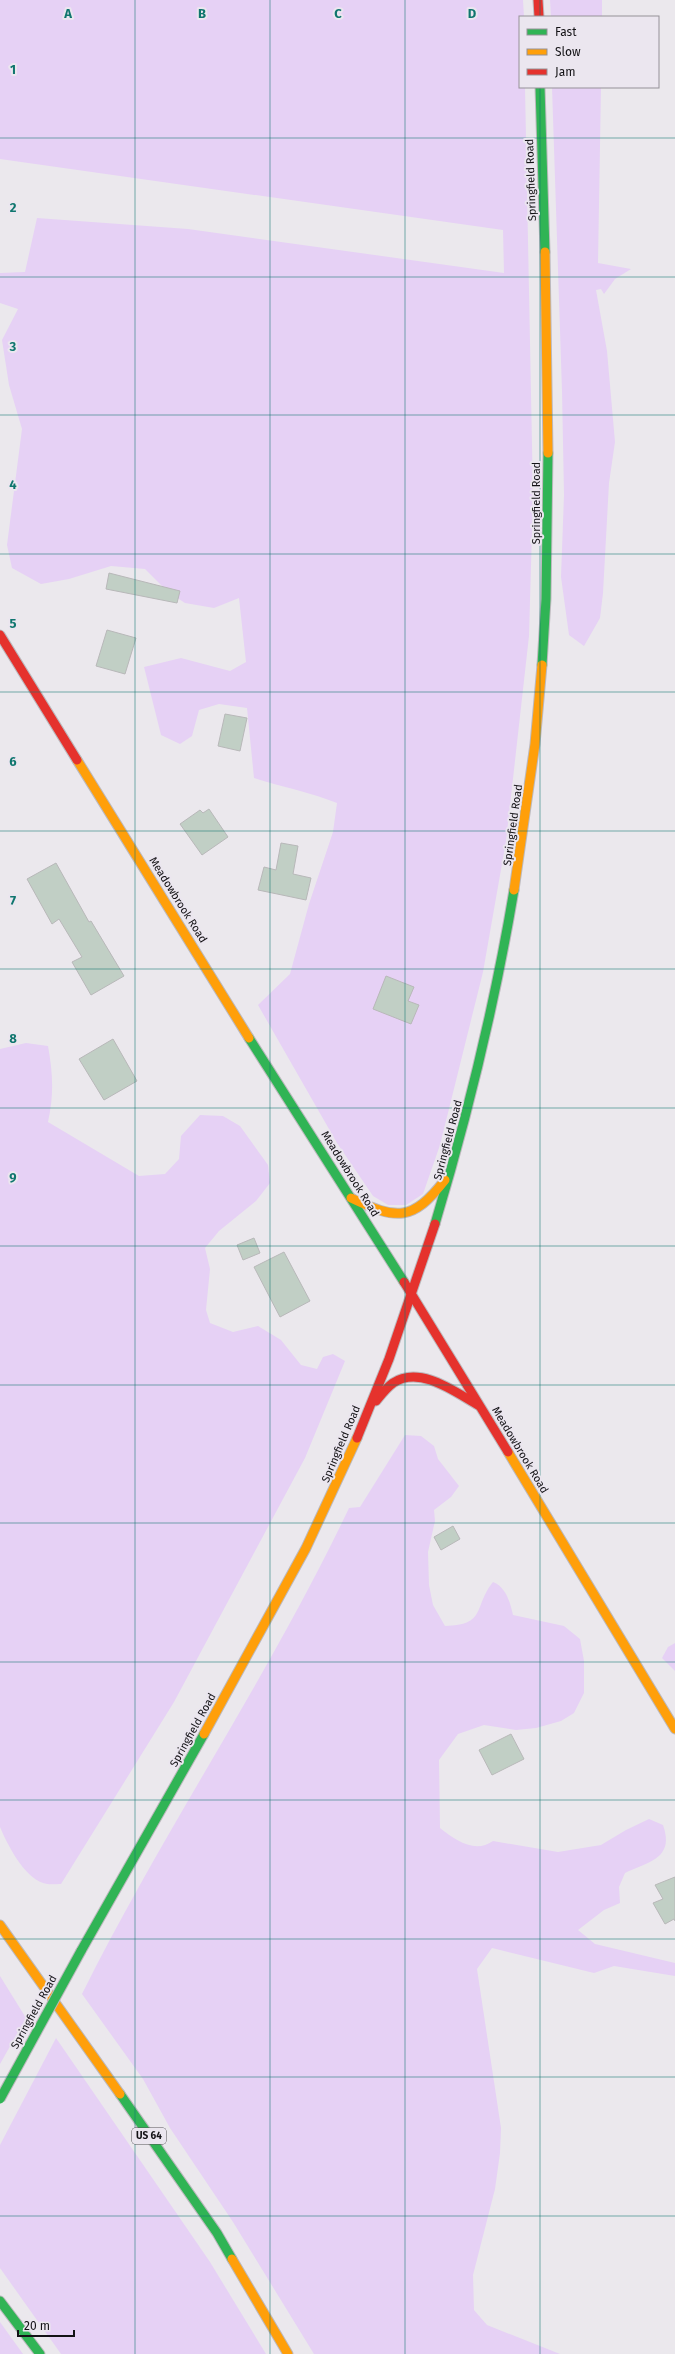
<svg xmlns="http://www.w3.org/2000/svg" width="675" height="2354" viewBox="0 0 675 2354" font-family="'Fira Sans',sans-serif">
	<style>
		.green { fill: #e6d1f5 }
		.building { fill: #c1cfc5; stroke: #b8b8b9 }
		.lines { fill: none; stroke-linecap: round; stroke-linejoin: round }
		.fast-casing { stroke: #bcb9bd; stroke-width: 11 }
		.slow-casing { stroke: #bcb9bd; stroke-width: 11 }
		.jam-casing { stroke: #bcb9bd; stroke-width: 11 }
		.fast { stroke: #30b455; stroke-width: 9 }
		.slow { stroke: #ff9f0a; stroke-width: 9 }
		.jam { stroke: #e5322d; stroke-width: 9 }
		.fast-bridge-casing { stroke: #bcb9bd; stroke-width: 11; stroke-linecap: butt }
		.fast-bridge { stroke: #30b455; stroke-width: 9 }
		.grid { fill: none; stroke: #0f766e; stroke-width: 1; stroke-opacity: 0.55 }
		.labels { text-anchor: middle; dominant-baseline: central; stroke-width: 4; stroke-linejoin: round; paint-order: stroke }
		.shield { fill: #ebe6ef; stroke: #545256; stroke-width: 1 }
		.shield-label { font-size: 10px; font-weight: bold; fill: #131215 }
		.street-label { font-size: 11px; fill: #131215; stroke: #ebe6ef }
		.grid-label { font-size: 13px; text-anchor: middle; font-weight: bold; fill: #0f766e; stroke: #ebe6ef; stroke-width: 4; stroke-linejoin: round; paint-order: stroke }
	</style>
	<rect width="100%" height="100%" fill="#ebe8ed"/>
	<g class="green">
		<path d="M 0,0 L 523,0 L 524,17 L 520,17 L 520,87 L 525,87 L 533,496 L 529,636 L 506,841 L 483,972 L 440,1145 L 423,1194 L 406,1205 L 388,1205 L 373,1196 L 337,1143 L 258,1005 L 290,974 L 309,904 L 333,832 L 337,803 C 310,792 282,787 254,778 L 247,708 L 219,704 L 199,710 L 192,736 L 180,744 L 161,735 L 144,667 L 181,658 L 230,671 L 246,662 L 239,598 L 214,608 L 185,603 L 167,591 L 145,569 L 111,566 L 69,579 L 41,584 L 12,568 L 7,545 L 22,429 L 9,385 L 2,340 L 18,309 L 0,303 L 0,273 L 25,272 L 37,218 L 188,229 L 504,273 L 503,230 L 0,159 Z"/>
		<polygon points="550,0 602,0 602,17 551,17"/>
		<polygon points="552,87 601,87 598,263 631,269 615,279 604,294 601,289 596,290 607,351 615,442 609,483 603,593 600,618 584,646 569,635 561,577 564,495 562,391"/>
		<path d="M 26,1043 L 48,1046 C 53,1074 54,1094 48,1122 L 139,1176 L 165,1174 L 179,1159 L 181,1136 L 200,1115 L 223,1116 L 240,1126 L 268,1165 L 270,1183 L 256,1201 L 219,1231 L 205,1248 L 210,1269 L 206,1310 L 210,1323 L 233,1332 L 258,1326 L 281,1340 L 301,1365 L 317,1369 L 323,1357 L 333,1354 L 345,1361 L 305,1458 L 174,1702 L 61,1884 C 56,1884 48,1885 43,1883 C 24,1877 7,1844 0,1827 L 0,1049 Z"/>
		<path d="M 405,1435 L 421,1436 L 434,1446 L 438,1459 L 459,1486 L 451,1497 L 434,1510 L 435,1521 L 428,1552 L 429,1585 L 433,1605 L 445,1626 C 487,1625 473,1607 493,1582 C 506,1587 510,1602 513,1615 L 564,1626 L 580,1639 L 584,1661 L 584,1693 L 574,1713 L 561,1721 L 536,1728 L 516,1730 L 484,1725 L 458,1734 L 439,1760 L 440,1828 C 455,1840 475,1854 493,1841 L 558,1852 L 601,1845 L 626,1830 L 649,1819 L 663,1825 C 675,1859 648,1862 625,1873 L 619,1887 L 620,1903 L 604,1910 L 578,1930 L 595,1944 L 675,1963 L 675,1976 L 614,1966 L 594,1973 L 492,1948 L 477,1969 L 501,2128 L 500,2153 L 495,2189 L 473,2275 L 474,2310 L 487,2325 L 560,2354 L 314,2354 L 233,2222 L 170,2128 L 143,2079 L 82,1994 C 164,1829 270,1675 349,1508 L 360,1507 Z"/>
		<polygon points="675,1643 675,1671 662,1658 668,1647"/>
		<polygon points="0,1976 26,2018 0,2064"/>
		<polygon points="56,2038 210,2262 266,2354 61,2354 0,2268 0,2145"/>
		<polygon points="0,2322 23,2354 0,2354"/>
	</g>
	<g class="building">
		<polygon points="109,573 180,591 177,603 106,589"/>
		<polygon points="107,630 136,638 125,674 96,666"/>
		<polygon points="225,714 247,718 240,751 218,746"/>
		<polygon points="209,809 228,837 202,855 180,824 200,810 203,813"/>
		<polygon points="281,843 298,846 293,874 311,878 306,900 258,890 264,867 276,870"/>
		<polygon points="56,863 89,922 91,921 124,976 91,995 72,962 82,957 59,919 52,924 27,879"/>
		<polygon points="386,976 414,987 408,1001 419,1005 411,1024 373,1009"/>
		<polygon points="113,1039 137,1081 104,1100 79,1059"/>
		<polygon points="254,1238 260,1253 243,1260 237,1245"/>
		<polygon points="284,1252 310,1301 280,1317 254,1267"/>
		<polygon points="453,1526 460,1539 441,1550 434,1537"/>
		<polygon points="511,1734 524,1759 492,1775 479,1750"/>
		<polygon points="675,1877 675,1921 674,1919 665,1924 653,1903 663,1899 655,1885"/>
	</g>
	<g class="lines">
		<g class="fast-casing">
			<g id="fast">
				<polyline points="540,87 545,252"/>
				<polyline points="542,665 546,599 548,453"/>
				<polyline points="249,1038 404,1282"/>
				<path d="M 435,1224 C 468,1114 495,1003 514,890"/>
				<polyline points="81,1951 204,1734"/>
				<polyline points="120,2094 217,2233 232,2259"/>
				<polyline points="0,2301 40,2354"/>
			</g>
		</g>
		<g class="slow-casing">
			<g id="slow">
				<polyline points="545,252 548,453"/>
				<polyline points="77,760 249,1038"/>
				<polyline points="514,890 535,744 542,665"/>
				<path d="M 351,1198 C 397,1220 412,1222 445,1180"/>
				<polyline points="508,1452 675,1729"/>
				<polyline points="204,1734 306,1548 357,1438"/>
				<polyline points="0,1925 120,2094"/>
				<polyline points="232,2259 288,2354"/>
			</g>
		</g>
		<g class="jam-casing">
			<g id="jam">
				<polyline points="538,0 539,17"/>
				<polyline points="0,635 77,760"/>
				<polyline points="404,1282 508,1452"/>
				<path d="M 376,1401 C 381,1395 386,1388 393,1383 C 420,1365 455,1392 478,1405"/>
				<polyline points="357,1438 389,1359 435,1224"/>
			</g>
		</g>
		<use href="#fast" class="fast"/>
		<use href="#slow" class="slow"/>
		<use href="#jam" class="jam"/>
		<g class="fast-bridge-casing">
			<polyline id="fast-bridge" points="0,2099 81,1951"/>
		</g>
		<use href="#fast-bridge" class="fast-bridge"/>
	</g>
	<path class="grid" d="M 135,0 L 135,2354M 270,0 L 270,2354M 405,0 L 405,2354M 540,0 L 540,17M 540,87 L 540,2354M 0,138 L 675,138M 0,277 L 675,277M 0,415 L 675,415M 0,554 L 675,554M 0,692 L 675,692M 0,831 L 675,831M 0,969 L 675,969M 0,1108 L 675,1108M 0,1246 L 675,1246M 0,1385 L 675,1385M 0,1523 L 675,1523M 0,1662 L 675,1662M 0,1800 L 675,1800M 0,1939 L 675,1939M 0,2077 L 675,2077M 0,2216 L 675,2216"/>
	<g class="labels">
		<rect class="shield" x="132" y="2128" width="34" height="16" rx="3"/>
		<g class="shield-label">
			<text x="149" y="2136">US 64</text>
		</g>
		<g class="street-label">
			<text transform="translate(531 180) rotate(-92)">Springfield Road</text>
			<text transform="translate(536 503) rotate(-90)">Springfield Road</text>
			<text transform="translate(513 825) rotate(-82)">Springfield Road</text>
			<text transform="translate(178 900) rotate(58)">Meadowbrook Road</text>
			<text transform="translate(448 1140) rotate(-75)">Springfield Road</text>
			<text transform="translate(350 1174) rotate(58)">Meadowbrook Road</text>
			<text transform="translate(341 1444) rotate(-67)">Springfield Road</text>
			<text transform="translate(520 1450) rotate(59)">Meadowbrook Road</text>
			<text transform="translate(193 1730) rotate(-61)">Springfield Road</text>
			<text transform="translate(34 2012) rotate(-61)">Springfield Road</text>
		</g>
	</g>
	<g class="grid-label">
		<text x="68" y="18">A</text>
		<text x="202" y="18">B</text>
		<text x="338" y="18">C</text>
		<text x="472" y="18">D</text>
		<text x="13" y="74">1</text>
		<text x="13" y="212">2</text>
		<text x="13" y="351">3</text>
		<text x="13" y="489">4</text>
		<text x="13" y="628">5</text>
		<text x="13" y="766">6</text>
		<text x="13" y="905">7</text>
		<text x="13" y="1043">8</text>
		<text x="13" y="1182">9</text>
	</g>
	<rect x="519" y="16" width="140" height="72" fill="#ebe6ef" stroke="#959198"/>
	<rect x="527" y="29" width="20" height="6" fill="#30b455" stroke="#959198"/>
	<text x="555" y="36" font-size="12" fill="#131215">Fast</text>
	<rect x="527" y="49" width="20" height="6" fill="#ff9f0a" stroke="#959198"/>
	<text x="555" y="56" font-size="12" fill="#131215">Slow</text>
	<rect x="527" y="69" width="20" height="6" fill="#e5322d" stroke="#959198"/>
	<text x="555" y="76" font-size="12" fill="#131215">Jam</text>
	<path d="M18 2330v6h56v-6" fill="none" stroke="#131215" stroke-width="2"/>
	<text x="24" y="2330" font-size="12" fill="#131215" stroke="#ebe6ef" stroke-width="3" paint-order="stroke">20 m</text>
</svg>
